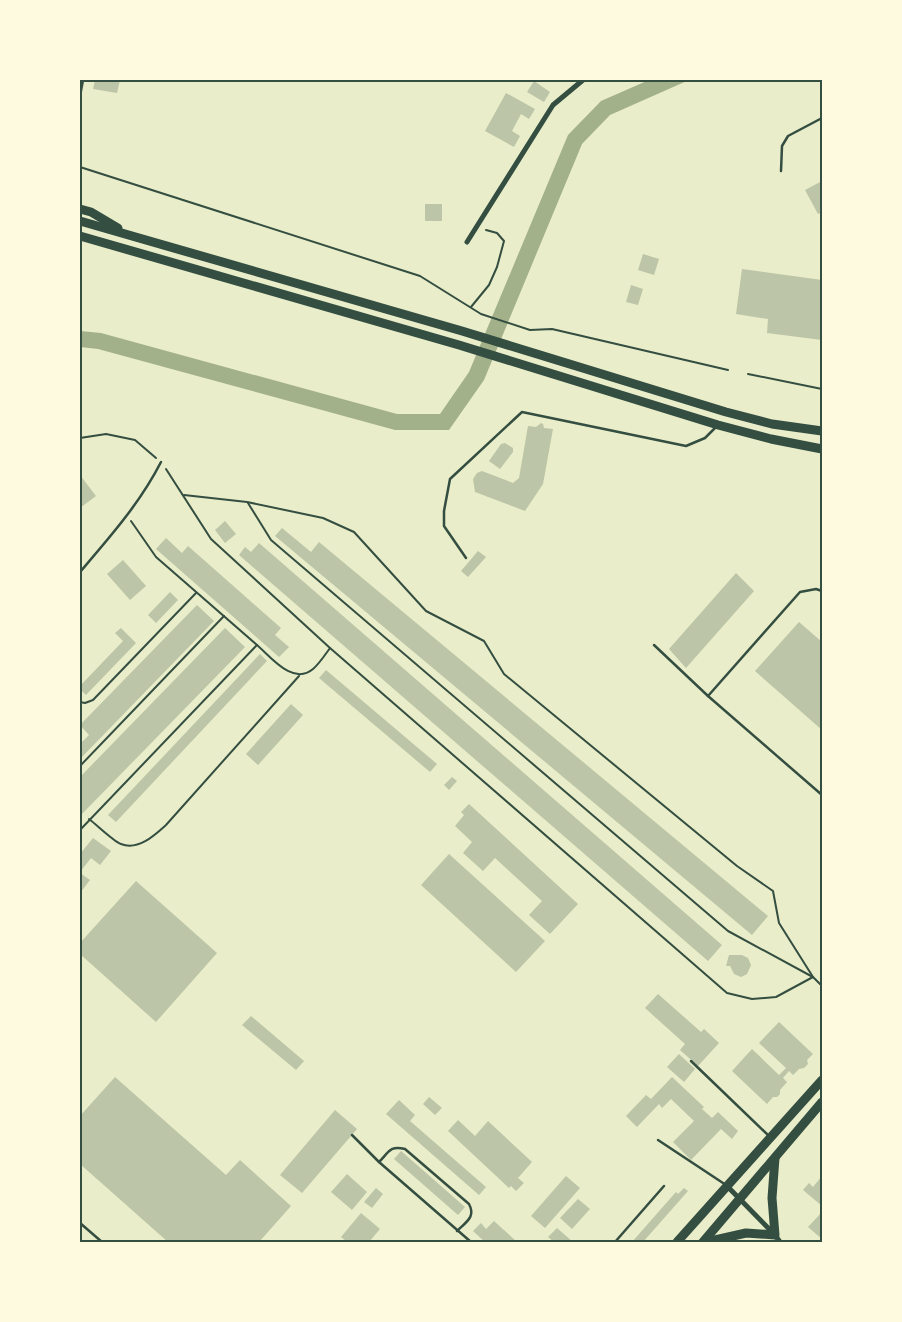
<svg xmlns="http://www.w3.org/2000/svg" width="902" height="1322" viewBox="0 0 902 1322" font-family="Lato,sans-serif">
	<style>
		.water { fill: #a3b18a }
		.building { fill: #bcc5a7 }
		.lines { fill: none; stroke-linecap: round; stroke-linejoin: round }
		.path { stroke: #344e41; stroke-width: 2 }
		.service { stroke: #344e41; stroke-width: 2.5 }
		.minor { stroke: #344e41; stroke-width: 5 }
		.primary { stroke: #344e41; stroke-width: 9 }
		.neatline { fill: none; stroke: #344e41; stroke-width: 2 }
	</style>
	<rect width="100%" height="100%" fill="#e9edc9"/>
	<polygon class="water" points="649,80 689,80 610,115 582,144 484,380 449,430 395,430 98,349 80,347 80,331 101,333 397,414 440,414 469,372 568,135 601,101"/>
	<g class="building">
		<polygon points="95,80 120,80 117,93 93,89"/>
		<polygon points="534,81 550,92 544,102 527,92"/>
		<polygon points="506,93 535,109 529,119 521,114 512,131 520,136 514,147 485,131"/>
		<polygon points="822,181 822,212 818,214 805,190"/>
		<rect x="425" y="204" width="17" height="17"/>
		<polygon points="643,254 659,259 654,275 638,270"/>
		<polygon points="742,269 822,280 822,340 767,333 768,319 736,314"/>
		<polygon points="631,285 643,289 638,305 626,302"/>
		<polygon points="541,423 543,424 544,428 553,429 543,484 525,511 475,492 473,479 477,473 482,471 513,483 519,478 528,426 536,427"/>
		<polygon points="505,443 513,448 513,452 500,469 489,461 501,444"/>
		<polygon points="80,475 96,496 80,508"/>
		<polygon points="225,521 236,534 225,543 215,530"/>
		<polygon points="282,528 311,552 319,542 768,916 752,935 275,536"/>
		<polygon points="166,538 182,553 188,546 281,628 275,635 289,647 279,657 156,549"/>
		<polygon points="259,543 722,945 708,961 239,555 245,547 251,552"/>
		<polygon points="478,551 486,557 468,577 461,571"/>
		<polygon points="123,560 146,586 130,600 107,574"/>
		<polygon points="736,573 754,591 686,668 669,649"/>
		<polygon points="170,592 178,600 156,623 148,615"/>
		<polygon points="197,605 214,621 80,759 80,740 82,742 89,735 80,725"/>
		<polygon points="799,622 822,642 822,730 755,671"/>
		<polygon points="121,628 136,643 86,695 80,689 80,686 123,641 115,633"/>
		<polygon points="225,628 245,647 80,816 80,777"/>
		<polygon points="260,654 267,661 116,822 108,815"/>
		<polygon points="326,670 437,764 430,772 319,678"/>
		<polygon points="291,704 303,715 258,765 246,754"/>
		<polygon points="452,777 457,781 449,790 444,785"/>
		<polygon points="469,804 578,904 550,934 529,915 542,901 495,858 483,871 463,853 472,842 455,826 464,815 461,812"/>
		<polygon points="93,838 111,851 100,865 91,858 80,872 80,854"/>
		<polygon points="449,854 545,941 516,972 421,885"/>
		<polygon points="80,873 90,880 80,893"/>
		<polygon points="136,881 217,953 156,1022 80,954 80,943"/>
		<polygon points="729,955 742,955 748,958 751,965 747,974 741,977 734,974 730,966 726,966"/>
		<polygon points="658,994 701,1032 704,1029 719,1043 698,1066 680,1050 685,1044 645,1008"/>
		<polygon points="251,1016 304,1061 296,1070 242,1025"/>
		<polygon points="779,1022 813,1054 807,1060 808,1064 804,1068 799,1069 793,1075 789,1071 783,1078 787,1082 780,1090 780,1094 777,1097 773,1097 767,1104 732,1071 752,1049 779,1075 786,1068 759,1043"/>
		<polygon points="679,1054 695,1069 684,1082 667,1067"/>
		<polygon points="115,1077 226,1175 240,1160 291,1206 259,1242 168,1242 80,1164 80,1116"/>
		<polygon points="672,1077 704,1107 702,1109 712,1118 718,1112 738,1131 732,1139 721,1129 691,1160 673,1142 694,1121 671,1099 662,1108 659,1104 637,1127 626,1116 646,1095 651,1099"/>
		<polygon points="429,1097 442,1108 435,1115 423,1104"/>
		<polygon points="399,1100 415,1115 410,1121 486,1187 479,1195 386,1114"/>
		<polygon points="335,1110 357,1129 302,1193 280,1175"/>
		<polygon points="458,1120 475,1136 488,1121 532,1162 518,1178 524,1183 516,1191 511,1186 509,1188 448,1131"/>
		<polygon points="401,1151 465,1207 458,1215 394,1159"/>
		<polygon points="347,1174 367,1192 352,1210 331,1192"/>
		<polygon points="566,1176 580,1188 545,1228 531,1216"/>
		<polygon points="822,1176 822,1206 803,1190 809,1183 813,1187"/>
		<polygon points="376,1188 383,1194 372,1208 364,1202"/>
		<polygon points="684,1188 688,1191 643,1242 632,1242 676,1192 678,1194"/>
		<polygon points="578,1199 590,1209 572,1229 560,1218"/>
		<polygon points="822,1212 822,1239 808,1227"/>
		<polygon points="361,1213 380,1229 369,1242 347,1242 341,1237"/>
		<polygon points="494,1221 517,1242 485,1242 473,1231 481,1223 486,1229"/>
		<polygon points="557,1228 573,1242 554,1242 548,1237"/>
	</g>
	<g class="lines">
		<g class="path">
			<polyline points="80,167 420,276 481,314 530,330 552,329 728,370"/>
			<polyline points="471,307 489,285 497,267 504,241 497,233 486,230"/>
			<polyline points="748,374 822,389"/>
			<polyline points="80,438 106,434 135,440 156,458"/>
			<polyline points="166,469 211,539 330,648 727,993 752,999 776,997 813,977"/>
			<polyline points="184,495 247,502 323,518 354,532 426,611 484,641 504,674 737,866 773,891 779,923 813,977 822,986"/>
			<polyline points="248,503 271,540 728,931 811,976"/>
			<polyline points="131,521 156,557 257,645"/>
			<polyline points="80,702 85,703 93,700 196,593"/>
			<polyline points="80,766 224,616"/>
			<path d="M 89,819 C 97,825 113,841 121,844 C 138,851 155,835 166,825 L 299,676"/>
			<path d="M 80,830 L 257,645 C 271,657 293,686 313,669 C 319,664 325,655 330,648"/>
		</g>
		<g class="service">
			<polyline points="80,96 83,80"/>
			<polyline points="781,171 782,146 788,136 822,118"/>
			<polyline points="466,558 444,526 444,511 450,479 522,412 686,446 705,438 717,426"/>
			<path d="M 80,572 C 110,537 140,503 161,462"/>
			<polyline points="654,645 708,696 822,795"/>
			<polyline points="708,696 800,592 816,589 822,591"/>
			<polyline points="691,1061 769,1136"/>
			<polyline points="352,1135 379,1162 471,1242"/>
			<polyline points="658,1140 726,1185"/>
			<path d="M 379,1162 C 389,1152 390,1145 405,1149 L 469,1204 C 476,1217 466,1222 457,1231"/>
			<polyline points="80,1223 102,1242"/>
			<polyline points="615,1242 664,1186"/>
		</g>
		<g class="minor">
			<polyline points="467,242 553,105 583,80"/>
			<polyline points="727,1186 775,1235 780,1242"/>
		</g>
		<g class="primary">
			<polyline points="80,209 91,212 118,228"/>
			<polyline points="80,221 462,331 726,412 772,424 822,431"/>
			<polyline points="80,236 459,345 718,425 771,439 822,449"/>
			<polyline points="677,1242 822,1080"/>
			<polyline points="703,1242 822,1102"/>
			<polyline points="706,1242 746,1233 775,1235 772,1198 775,1158"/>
		</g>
	</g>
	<rect width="902" height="1322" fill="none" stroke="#fefae0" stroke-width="162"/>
	<rect x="81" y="81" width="740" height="1160" class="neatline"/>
</svg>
